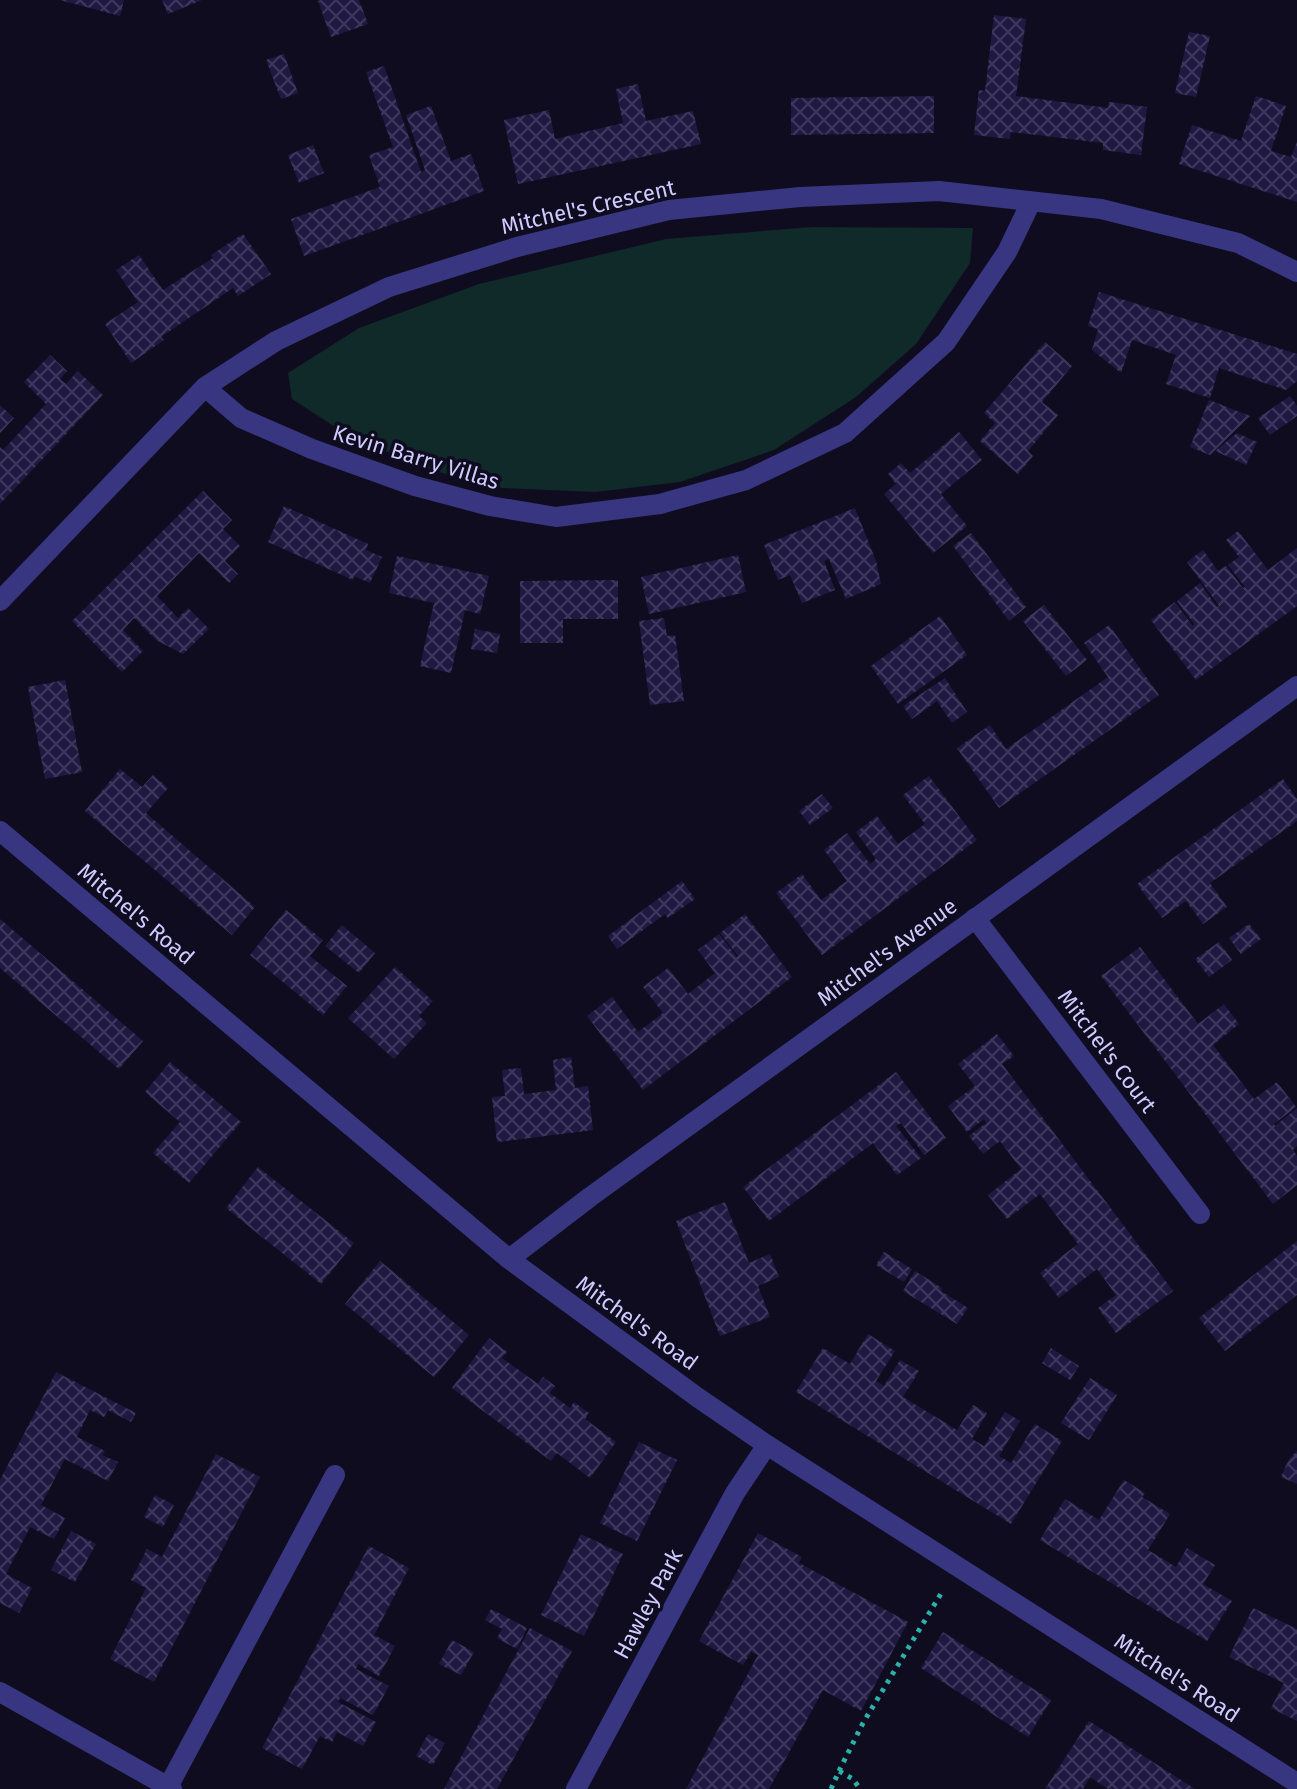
<svg xmlns="http://www.w3.org/2000/svg" width="1297" height="1789" viewBox="0 0 1297 1789" font-family="'Fira Sans',sans-serif">
	<style>
		.grass { fill: #0f2a28 }
		.building { fill: url(#building-cross-hatch) }
		.lines { fill: none; stroke-linecap: round; stroke-linejoin: round }
		.path { stroke: #2bb3a9; stroke-width: 5; stroke-dasharray: 4 6; stroke-linecap: butt }
		.minor { stroke: #383680; stroke-width: 20 }
		.labels { text-anchor: middle; dominant-baseline: central; stroke-width: 7; stroke-linejoin: round; paint-order: stroke }
		.street-label { font-size: 22px; fill: #d0cbff; stroke: #0f0c20 }
	</style>
	<defs>
		<pattern id="building-cross-hatch" width="8" height="8" patternUnits="userSpaceOnUse" patternTransform="scale(2)"><rect width="8" height="8" fill="#1f1841"/><path d="M0 0l8 8M0 8l8-8" fill="none" stroke="#3e385e"/></pattern>
	</defs>
	<rect width="100%" height="100%" fill="#0f0c20"/>
	<polygon class="grass" points="812,227 973,228 970,263 916,344 856,397 774,450 680,482 595,492 502,488 427,469 346,434 292,399 288,373 359,328 479,284 666,239"/>
	<g class="building">
		<polygon points="60,0 124,0 120,16"/>
		<polygon points="162,0 202,0 168,14"/>
		<polygon points="321,0 359,0 368,24 331,37 318,1"/>
		<polygon points="994,15 1026,19 1016,96 1108,108 1109,102 1147,107 1141,155 1103,150 1103,143 1011,132 1010,139 974,135 979,90 985,91"/>
		<polygon points="1189,32 1210,36 1196,97 1175,93"/>
		<polygon points="284,54 298,93 281,99 266,60"/>
		<polygon points="384,66 421,172 425,170 406,115 431,106 451,161 471,154 484,191 304,256 291,219 380,187 369,155 393,147 366,72"/>
		<polygon points="638,84 646,121 693,111 701,144 518,184 504,120 549,110 555,139 623,123 616,89"/>
		<polygon points="934,96 934,133 791,135 791,98"/>
		<polygon points="1256,96 1286,106 1271,151 1291,157 1297,142 1297,202 1179,164 1192,125 1241,141"/>
		<polygon points="313,145 324,173 299,183 288,155"/>
		<polygon points="243,234 271,274 238,296 233,288 161,337 164,340 131,363 105,324 138,302 116,270 139,255 163,290 213,258 211,255"/>
		<polygon points="1099,292 1297,354 1297,381 1286,390 1219,368 1210,398 1166,384 1176,355 1132,340 1121,373 1092,350 1098,329 1088,326"/>
		<polygon points="1045,342 1072,366 1042,402 1058,415 1028,451 1033,456 1018,474 980,441 995,423 984,413"/>
		<polygon points="50,355 67,371 60,379 66,384 78,371 103,395 0,504 0,447 3,450 46,404 24,382"/>
		<polygon points="1290,396 1297,406 1297,416 1270,435 1258,418"/>
		<polygon points="1209,400 1250,416 1210,455 1190,447"/>
		<polygon points="0,405 14,418 0,433"/>
		<polygon points="959,432 982,460 941,494 967,526 933,553 884,494 896,484 888,474 901,463 910,473"/>
		<polygon points="1237,433 1257,442 1246,465 1215,451"/>
		<polygon points="203,491 232,520 223,529 240,546 225,561 238,574 229,583 199,553 157,596 178,618 188,608 209,629 183,654 156,640 134,618 123,630 143,651 122,672 72,621"/>
		<polygon points="284,506 368,544 366,550 382,557 370,583 354,576 353,580 268,542"/>
		<polygon points="855,508 876,561 881,584 846,599 829,559 824,561 835,590 802,603 790,575 778,580 764,545"/>
		<polygon points="1238,531 1268,570 1297,548 1297,606 1196,680 1151,620 1175,602 1193,626 1194,624 1177,601 1200,583 1217,607 1219,606 1187,562 1203,550 1218,571 1226,566 1243,588 1245,587 1228,565 1239,557 1226,540"/>
		<polygon points="971,533 1026,607 1009,621 953,546"/>
		<polygon points="738,555 746,592 649,614 641,577"/>
		<polygon points="397,556 489,576 480,614 465,610 451,673 420,666 434,603 389,593"/>
		<polygon points="618,580 618,619 563,619 563,643 520,643 520,581"/>
		<polygon points="1044,605 1087,660 1066,676 1023,621"/>
		<polygon points="940,616 967,655 898,704 871,666"/>
		<polygon points="664,618 667,636 675,635 684,701 650,705 639,621"/>
		<polygon points="1109,625 1159,695 999,808 957,748 990,725 1006,749 1108,677 1084,643"/>
		<polygon points="475,629 500,634 497,653 471,649"/>
		<polygon points="945,678 967,712 952,723 937,701 912,719 903,706"/>
		<polygon points="65,680 82,772 45,779 28,687"/>
		<polygon points="120,769 142,787 153,775 168,788 146,813 255,907 232,935 85,811"/>
		<polygon points="929,776 977,840 822,955 776,893 802,874 821,900 847,881 824,850 847,833 870,864 876,859 856,832 877,816 898,844 925,824 903,795"/>
		<polygon points="1283,779 1297,799 1297,821 1210,883 1227,907 1203,924 1186,901 1162,918 1137,884"/>
		<polygon points="822,794 833,808 810,825 799,811"/>
		<polygon points="682,881 695,899 668,918 665,914 617,949 608,936"/>
		<polygon points="286,910 323,940 310,956 347,986 323,1015 250,955"/>
		<polygon points="745,914 792,977 643,1090 587,1016 612,997 638,1032 663,1013 643,987 668,968 688,994 715,973 698,950 719,934 737,957 738,956 720,933"/>
		<polygon points="0,919 143,1041 119,1069 0,968"/>
		<polygon points="1249,924 1261,939 1241,954 1229,938"/>
		<polygon points="342,925 375,953 359,973 325,946"/>
		<polygon points="1219,942 1232,960 1209,977 1195,959"/>
		<polygon points="1140,947 1198,1024 1224,1004 1239,1024 1213,1045 1254,1099 1277,1082 1296,1107 1274,1124 1275,1126 1297,1108 1297,1146 1293,1150 1297,1156 1297,1185 1273,1204 1101,976"/>
		<polygon points="395,967 433,1001 419,1016 427,1023 394,1059 348,1018"/>
		<polygon points="997,1034 1014,1056 1002,1064 1173,1291 1116,1333 1098,1308 1116,1295 1097,1269 1059,1298 1040,1273 1078,1244 1040,1194 1007,1219 988,1195 1021,1169 1000,1141 983,1154 969,1136 986,1123 984,1119 967,1132 948,1106 975,1086 958,1064"/>
		<polygon points="571,1057 575,1088 588,1086 593,1130 497,1142 492,1097 505,1096 502,1070 521,1068 524,1094 556,1090 553,1060"/>
		<polygon points="170,1062 241,1122 189,1183 153,1153 180,1122 145,1092"/>
		<polygon points="896,1072 946,1138 924,1155 901,1123 896,1126 921,1158 897,1175 873,1143 769,1221 743,1187"/>
		<polygon points="258,1167 354,1243 321,1284 226,1208"/>
		<polygon points="725,1202 749,1263 770,1254 779,1277 758,1286 770,1317 720,1336 676,1221"/>
		<polygon points="1297,1241 1297,1295 1225,1351 1199,1318"/>
		<polygon points="884,1252 912,1269 904,1282 876,1265"/>
		<polygon points="380,1261 469,1335 434,1377 345,1304"/>
		<polygon points="915,1271 942,1288 941,1291 968,1308 957,1324 903,1291"/>
		<polygon points="868,1334 895,1351 876,1381 884,1386 900,1360 919,1371 903,1397 957,1430 973,1405 987,1413 972,1439 984,1446 1005,1412 1020,1421 999,1456 1011,1463 1035,1424 1062,1441 1011,1524 796,1392 823,1348 850,1364"/>
		<polygon points="489,1338 507,1352 502,1358 538,1384 543,1377 555,1386 550,1393 570,1408 574,1402 589,1413 585,1419 616,1442 590,1478 557,1453 551,1461 452,1388"/>
		<polygon points="1051,1348 1079,1366 1070,1380 1042,1363"/>
		<polygon points="56,1372 136,1413 131,1422 108,1410 104,1417 90,1410 77,1437 105,1451 102,1455 118,1462 108,1481 65,1459 41,1505 65,1518 54,1539 30,1527 6,1574 32,1588 19,1613 0,1603 0,1480"/>
		<polygon points="1090,1378 1117,1395 1089,1440 1061,1423"/>
		<polygon points="639,1442 677,1460 637,1541 600,1523"/>
		<polygon points="1297,1451 1297,1484 1281,1477 1289,1459"/>
		<polygon points="216,1454 260,1477 154,1682 110,1659 146,1588 131,1580 147,1549 162,1557"/>
		<polygon points="1124,1480 1145,1493 1142,1497 1170,1514 1148,1550 1176,1567 1187,1548 1215,1565 1203,1584 1232,1601 1207,1641 1040,1540 1065,1499 1099,1520"/>
		<polygon points="155,1495 174,1505 163,1527 144,1517"/>
		<polygon points="71,1531 96,1544 75,1582 51,1570"/>
		<polygon points="758,1533 802,1557 799,1563 908,1622 861,1711 823,1690 769,1789 686,1789 758,1655 751,1652 743,1665 699,1641"/>
		<polygon points="581,1534 623,1554 584,1636 541,1615"/>
		<polygon points="369,1546 409,1568 374,1635 395,1646 379,1676 358,1664 356,1669 389,1686 373,1715 340,1698 338,1702 376,1722 363,1746 337,1732 332,1742 320,1736 302,1769 262,1748"/>
		<polygon points="1253,1608 1297,1629 1297,1721 1271,1708 1284,1683 1229,1657"/>
		<polygon points="491,1609 527,1628 517,1649 497,1638 502,1629 485,1620"/>
		<polygon points="530,1628 572,1651 497,1789 444,1789"/>
		<polygon points="943,1632 1051,1700 1028,1737 921,1668"/>
		<polygon points="452,1640 474,1652 461,1675 439,1664"/>
		<polygon points="1089,1721 1195,1789 1108,1789 1090,1777 1083,1789 1045,1789"/>
		<polygon points="428,1734 445,1743 433,1765 416,1756"/>
	</g>
	<g class="lines">
		<g class="path">
			<polyline points="839,1771 863,1723 942,1592"/>
			<polyline points="831,1789 839,1771 853,1779 860,1789"/>
		</g>
		<g class="minor">
			<polyline points="205,387 241,418 312,449 415,486 490,506 556,517 660,504 746,480 845,433 946,342 1007,252 1031,202"/>
			<polyline points="0,601 205,387 276,341 389,287 517,247 669,210 800,197 939,191 1101,209 1238,243 1297,272"/>
			<polyline points="0,831 509,1259 697,1397 767,1445 1297,1783"/>
			<polyline points="975,918 1200,1214"/>
			<polyline points="509,1259 590,1197 1297,686"/>
			<polyline points="0,1692 172,1789"/>
			<polyline points="168,1787 335,1475"/>
			<polyline points="576,1789 735,1493 767,1445"/>
		</g>
	</g>
	<g class="labels">
		<g class="street-label">
			<text transform="translate(588 207) rotate(-13)">Mitchel's Crescent</text>
			<text transform="translate(416 457) rotate(17)">Kevin Barry Villas</text>
			<text transform="translate(136 914) rotate(40)">Mitchel's Road</text>
			<text transform="translate(887 952) rotate(-36)">Mitchel's Avenue</text>
			<text transform="translate(1107 1051) rotate(53)">Mitchel's Court</text>
			<text transform="translate(637 1323) rotate(36)">Mitchel's Road</text>
			<text transform="translate(648 1604) rotate(-62)">Hawley Park</text>
			<text transform="translate(1177 1678) rotate(33)">Mitchel's Road</text>
		</g>
	</g>
</svg>
